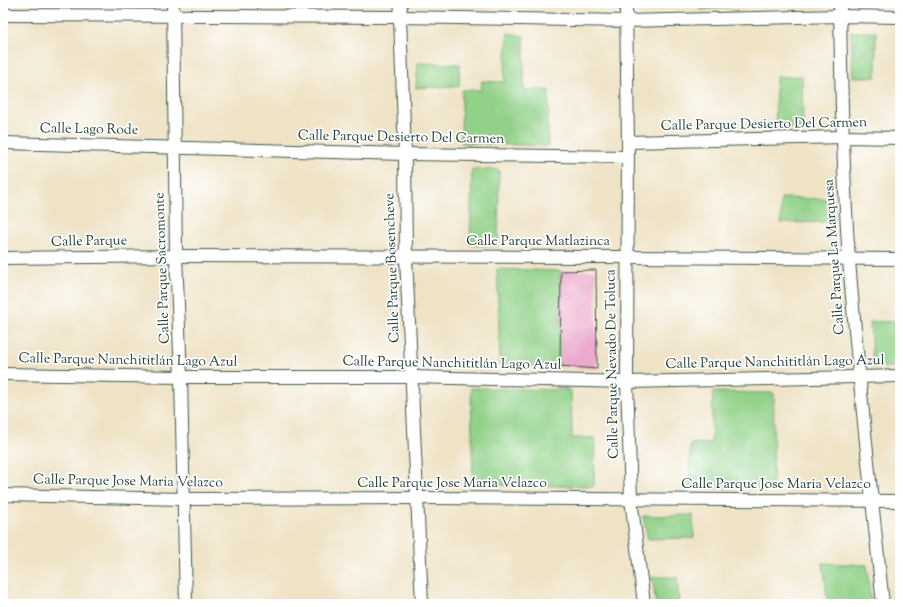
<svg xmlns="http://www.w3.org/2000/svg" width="903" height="607" viewBox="0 0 903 607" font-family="'Sorts Mill Goudy',serif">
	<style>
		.grass { fill: #91d188; stroke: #58875e }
		.building { fill: #eda9cd }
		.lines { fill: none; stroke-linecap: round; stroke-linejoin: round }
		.minor-casing { stroke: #3e564a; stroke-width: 14 }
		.minor { stroke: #fff; stroke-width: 12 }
		.labels { text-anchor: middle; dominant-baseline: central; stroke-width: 3.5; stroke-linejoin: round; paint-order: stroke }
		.street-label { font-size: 14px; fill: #1f3d34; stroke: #fff }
	</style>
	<rect width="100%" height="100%" fill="#fff"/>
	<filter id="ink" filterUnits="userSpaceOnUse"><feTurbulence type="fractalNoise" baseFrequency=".025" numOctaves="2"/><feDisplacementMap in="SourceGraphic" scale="8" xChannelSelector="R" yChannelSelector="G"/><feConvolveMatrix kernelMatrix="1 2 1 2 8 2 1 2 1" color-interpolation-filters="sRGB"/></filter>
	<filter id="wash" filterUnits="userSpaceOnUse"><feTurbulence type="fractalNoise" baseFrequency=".012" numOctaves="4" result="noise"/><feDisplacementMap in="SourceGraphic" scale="16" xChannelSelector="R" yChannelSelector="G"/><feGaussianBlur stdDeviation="0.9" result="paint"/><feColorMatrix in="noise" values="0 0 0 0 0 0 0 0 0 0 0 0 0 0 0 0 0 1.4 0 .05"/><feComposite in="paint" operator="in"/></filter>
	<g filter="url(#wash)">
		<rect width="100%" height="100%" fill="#efe3c6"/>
		<g class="grass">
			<polygon points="701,3 728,3 728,8 701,10"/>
			<polygon points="851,32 876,32 876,77 853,77"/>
			<polygon points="508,33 524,36 524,90 549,90 548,146 461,143 462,90 481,90 482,81 504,82"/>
			<polygon points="418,63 460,64 459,86 416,88"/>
			<polygon points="802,76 803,129 775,129 776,77"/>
			<polygon points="472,169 499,170 498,246 470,245"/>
			<polygon points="781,198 834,199 834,222 781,223"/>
			<polygon points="497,269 561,271 560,366 500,365"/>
			<polygon points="900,321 900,367 873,367 870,322"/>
			<polygon points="471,388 571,390 572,438 595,438 594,486 473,485"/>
			<polygon points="713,392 774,393 773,488 689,488 690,444 711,443"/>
			<polygon points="693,515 694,538 648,539 643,516"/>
			<polygon points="823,563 867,565 871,604 828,604"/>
			<polygon points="652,577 677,577 679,604 656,604"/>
		</g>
		<g id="blocks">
			<polygon class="building" points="596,270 597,369 560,366 561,271"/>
		</g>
	</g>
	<g filter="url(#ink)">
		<use href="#blocks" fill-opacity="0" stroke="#3e564a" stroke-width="1"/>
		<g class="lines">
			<g class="minor-casing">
				<g id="minor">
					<polyline points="173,3 176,256 181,377 186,604"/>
					<polyline points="401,3 400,17 405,154 406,257 422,604"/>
					<polyline points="626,3 628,142 627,382 631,499 644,604"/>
					<path d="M 840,3 C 841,89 843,175 849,260 C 858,375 871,490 883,604"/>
					<polyline points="3,15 400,17 626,21 840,16 900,17"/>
					<polyline points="628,142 843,137 900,138"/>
					<polyline points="3,143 405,154 627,157"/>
					<polyline points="3,258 176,256 627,257 900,259"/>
					<polyline points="3,374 181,377 412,377 627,382 900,376"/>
					<polyline points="3,495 184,499 417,498 900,501"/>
				</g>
			</g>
			<use href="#minor" class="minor"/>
		</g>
	</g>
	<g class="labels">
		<g class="street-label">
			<text transform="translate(764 125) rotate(-1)">Calle Parque Desierto Del Carmen</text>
			<text transform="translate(89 130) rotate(1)">Calle Lago Rode</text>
			<text transform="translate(401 138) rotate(1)">Calle Parque Desierto Del Carmen</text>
			<text transform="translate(89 242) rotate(-1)">Calle Parque</text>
			<text x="538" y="242">Calle Parque Matlazinca</text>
			<text transform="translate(835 257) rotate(-94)">Calle Parque La Marquesa</text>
			<text transform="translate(163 268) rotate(-92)">Calle Parque Sacromonte</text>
			<text transform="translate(393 268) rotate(-92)">Calle Parque Bosencheve</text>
			<text transform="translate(128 361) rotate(1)">Calle Parque Nanchititlán Lago Azul</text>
			<text transform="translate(775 363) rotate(-1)">Calle Parque Nanchititlán Lago Azul</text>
			<text transform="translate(452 364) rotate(1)">Calle Parque Nanchititlán Lago Azul</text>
			<text transform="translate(613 364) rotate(-91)">Calle Parque Nevado De Toluca</text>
			<text transform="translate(128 482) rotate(1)">Calle Parque Jose Maria Velazco</text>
			<text x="452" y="484">Calle Parque Jose Maria Velazco</text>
			<text x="776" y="485">Calle Parque Jose Maria Velazco</text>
		</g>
	</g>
	<rect width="903" height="607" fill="none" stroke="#fff" stroke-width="16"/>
</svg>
